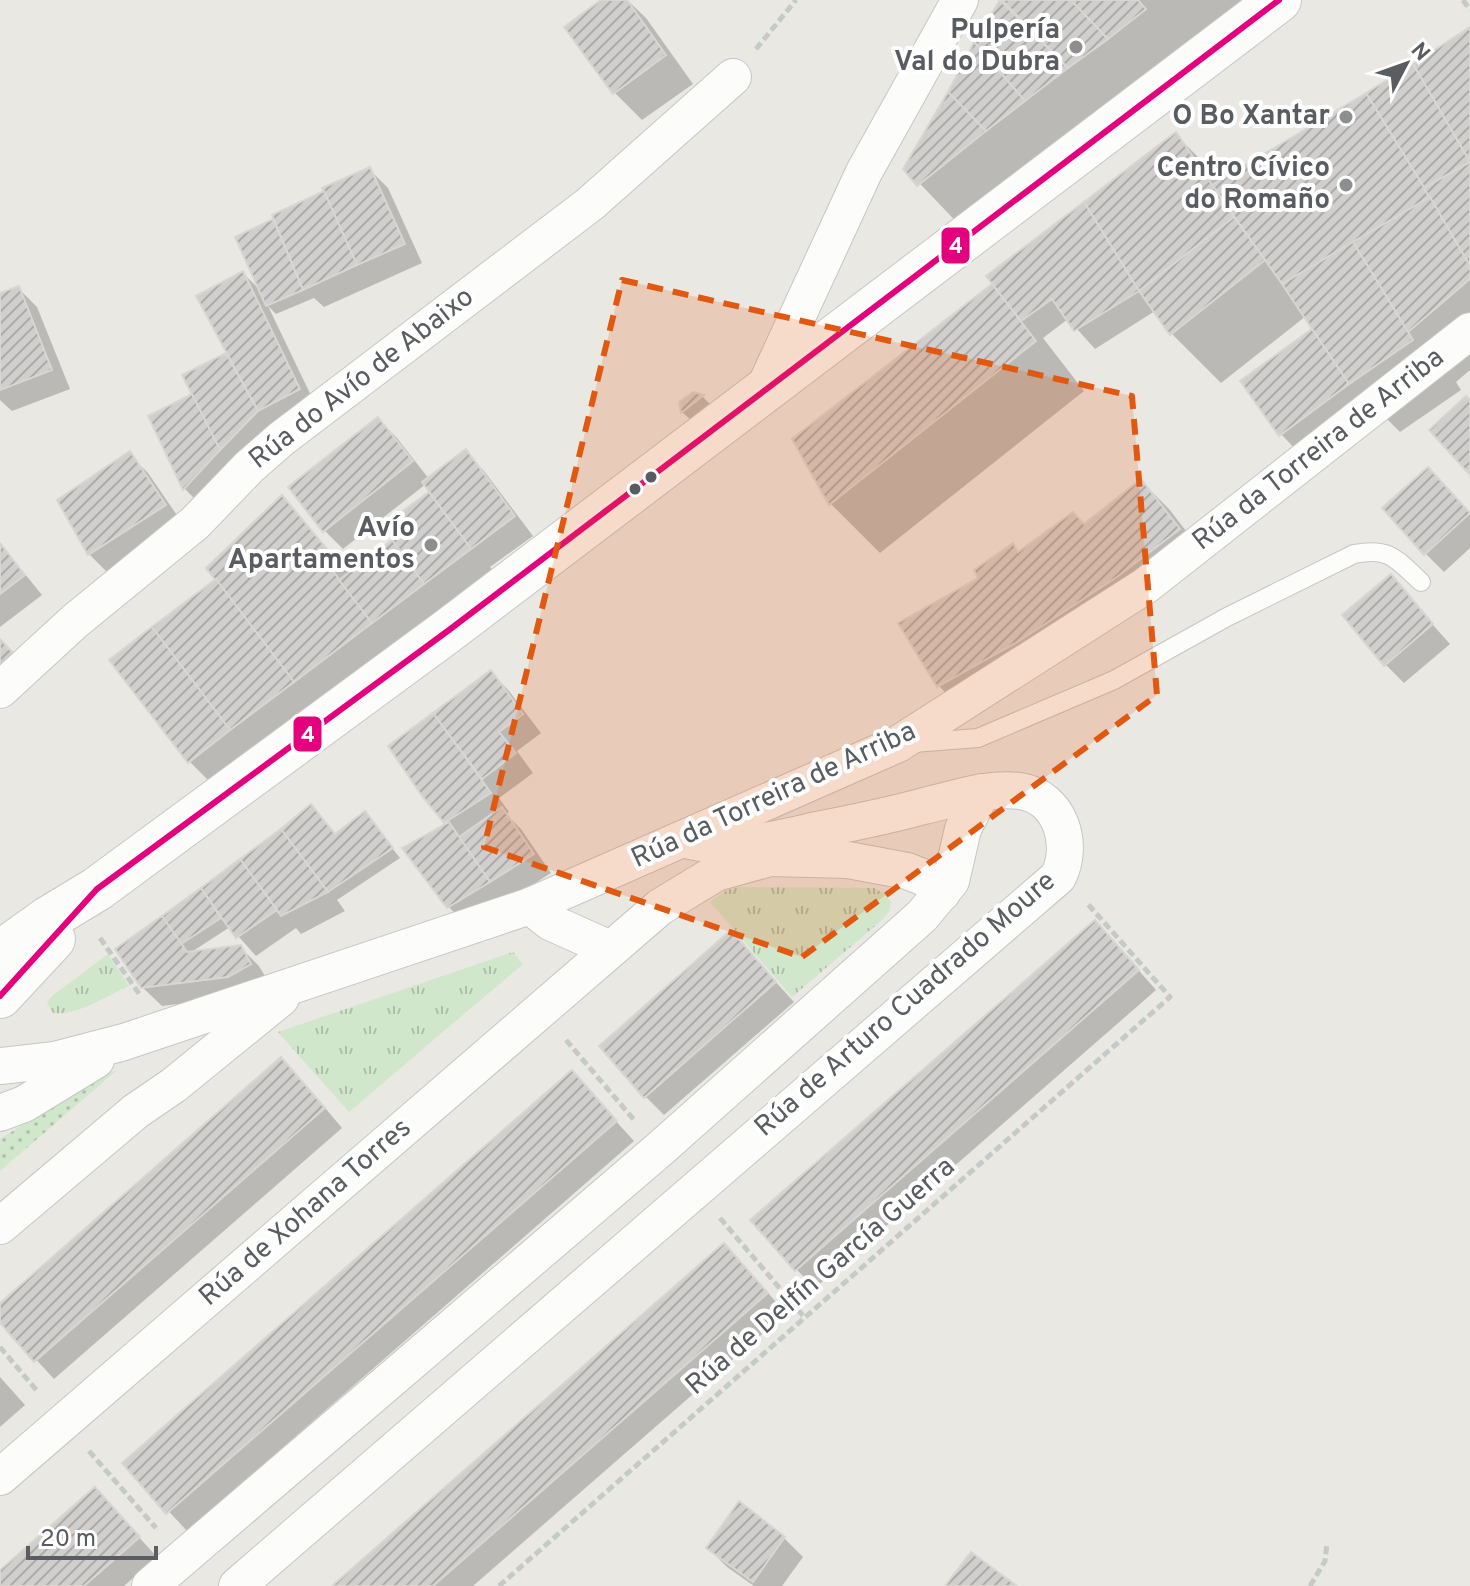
<svg xmlns="http://www.w3.org/2000/svg" width="1470" height="1586" viewBox="0 0 1470 1586" font-family="Overpass,sans-serif">
	<style>
		.grass { fill: url(#grass-tufts) }
		.garden { fill: url(#garden-dots) }
		.shadow { fill: #0003 }
		.building { fill: url(#building-hatch); stroke: #d9d6d2; stroke-width: 2 }
		.lines { fill: none; stroke-linecap: round; stroke-linejoin: round }
		.service-casing { stroke: #c6c6c5; stroke-width: 20 }
		.minor-casing { stroke: #c6c6c5; stroke-width: 38 }
		.secondary-casing { stroke: #c7c7c7; stroke-width: 46 }
		.path { stroke: #c4cac6; stroke-width: 5; stroke-dasharray: 8 4; stroke-linecap: butt }
		.service { stroke: #fcfcfb; stroke-width: 18 }
		.minor { stroke: #fcfcfb; stroke-width: 36 }
		.secondary { stroke: #fcfcfb; stroke-width: 44 }
		.bus-1-casing { stroke: #fff; stroke-width: 12 }
		.bus-1 { stroke: #e5007d; stroke-width: 6 }
		.marked { fill: #e15910; fill-opacity: 0.2; stroke: #e15910; stroke-width: 6; stroke-dasharray: 16 10; stroke-linejoin: round }
		.poi-dot { fill: #8c8e8f; stroke: #fff; stroke-width: 3 }
		.bus-dot { fill: #595d62; stroke: #fff; stroke-width: 3 }
		.labels { text-anchor: middle; dominant-baseline: central; stroke-width: 8; stroke-linejoin: round; paint-order: stroke }
		.poi-label { font-size: 28px; font-weight: bold; fill: #595d62; stroke: #fff; text-anchor: end }
		.street-label { font-size: 28px; fill: #595d62; stroke: #fff }
		.line-badge { stroke: #fff; stroke-width: 3 }
		.badge-label { font-size: 22px; text-anchor: middle; font-weight: bold; fill: #fff }
	</style>
	<defs>
		<pattern id="grass-tufts" width="24" height="20" patternUnits="userSpaceOnUse" patternTransform="scale(2)"><rect width="24" height="20" fill="#d1e7cc"/><path d="M3 7l-1-3M5 7V3M7 7l1-3M15 17l-1-3M17 17v-4M19 17l1-3" fill="none" stroke="#adbea9"/></pattern>
		<pattern id="garden-dots" width="8" height="8" patternUnits="userSpaceOnUse" patternTransform="scale(2)"><rect width="8" height="8" fill="#d1e7cc"/><path d="M2 2h.1M6 6h.1" fill="none" stroke="#adbea9" stroke-width="1.8" stroke-linecap="round"/></pattern>
		<pattern id="building-hatch" width="6" height="6" patternUnits="userSpaceOnUse" patternTransform="scale(2)"><rect width="6" height="6" fill="#d1cfcd"/><path d="M-1 1l2-2M0 6l6-6M5 7l2-2" fill="none" stroke="#adabaa"/></pattern>
	</defs>
	<rect width="100%" height="100%" fill="#eae8e3"/>
	<g class="grass">
		<polygon points="739,887 874,888 885,894 891,902 889,911 883,919 792,997 710,902 727,890"/>
		<polygon points="513,952 523,964 349,1112 278,1032"/>
		<path d="M 108,954 L 129,986 C 106,996 78,1016 53,1013 L 47,1003 L 52,996 Z"/>
	</g>
	<polygon class="garden" points="116,1071 0,1171 0,1139 108,1072"/>
	<g class="shadow">
		<polygon points="605,0 627,0 646,18 693,84 642,120 615,93"/>
		<polygon points="1003,0 1274,0 968,234 905,168"/>
		<polygon points="1470,30 1470,370 1456,382 1461,390 1400,432 1369,401 1299,453 1281,434 1320,338 1306,316 1221,383 1172,334 1155,311 1095,349 1068,319 1043,338 1084,391 880,553 831,504 794,439 999,294 1176,135 1222,181"/>
		<polygon points="369,169 388,188 422,263 324,307 314,298 276,314 268,306 317,408 203,507 185,489 150,416 194,395 184,376 230,354 243,273 262,292 273,222 279,228"/>
		<polygon points="18,288 37,307 70,389 12,411 0,400 0,295"/>
		<polygon points="693,394 703,397 711,405 691,420 682,412 681,403"/>
		<polygon points="378,419 397,438 429,479 466,452 484,471 533,536 490,567 498,578 217,789 189,761 218,580 282,498 351,574 400,547 385,527 432,492 426,484 343,549 324,530"/>
		<polygon points="129,454 148,473 183,524 108,573 89,554 59,501"/>
		<polygon points="1141,481 1169,509 1207,558 966,714 939,686 1013,546 1020,553 1085,526"/>
		<polygon points="1446,488 1470,515 1470,548 1444,572 1425,553"/>
		<polygon points="0,543 42,595 0,627"/>
		<polygon points="1390,577 1450,644 1404,683 1385,664"/>
		<polygon points="491,672 509,691 541,733 517,751 533,773 499,798 509,812 506,814 521,829 551,873 467,926 449,907 405,849 447,823 424,795 391,747"/>
		<polygon points="365,814 400,858 337,900 345,911 301,934 296,928 256,956 230,927 190,953 240,947 259,966 269,983 248,995 162,1006 142,987 202,890 283,830 336,836"/>
		<polygon points="731,933 794,1002 664,1115 645,1096"/>
		<polygon points="1113,941 1156,990 815,1288 796,1269"/>
		<polygon points="572,1073 634,1141 187,1531 125,1464"/>
		<polygon points="300,1078 342,1128 54,1379 0,1320 0,1305"/>
		<polygon points="743,1265 786,1313 473,1586 335,1586"/>
		<polygon points="0,1377 25,1405 0,1427"/>
		<polygon points="95,1489 157,1557 124,1586 0,1586 0,1573"/>
		<polygon points="784,1538 803,1557 782,1586 754,1586 727,1567 708,1548"/>
	</g>
	<g class="building">
		<polygon points="601,0 627,0 666,55 613,94 564,27"/>
		<polygon points="1000,0 1068,68 1025,101 974,42"/>
		<polygon points="1002,0 1071,0 1108,39 1068,68"/>
		<polygon points="1071,0 1138,0 1146,9 1108,39"/>
		<polygon points="1470,27 1470,162 1413,64"/>
		<polygon points="974,42 1025,101 986,131 948,92"/>
		<polygon points="1413,64 1470,162 1424,188 1366,93"/>
		<polygon points="948,92 986,131 917,186 903,169"/>
		<polygon points="1366,93 1430,197 1282,284 1212,185"/>
		<polygon points="1176,132 1234,217 1139,291 1084,202"/>
		<polygon points="1470,162 1470,266 1424,188"/>
		<polygon points="370,167 405,244 357,265 322,188"/>
		<polygon points="324,191 357,265 303,290 272,215"/>
		<polygon points="1430,197 1470,266 1470,279 1408,332 1353,242"/>
		<polygon points="1084,202 1139,291 1074,331 1052,299 1021,321 986,276"/>
		<polygon points="1234,217 1265,260 1170,335 1139,291"/>
		<polygon points="273,219 303,290 266,306 235,237"/>
		<polygon points="1353,242 1413,340 1349,384 1282,284"/>
		<polygon points="243,271 300,389 258,411 196,296"/>
		<polygon points="992,284 1036,341 829,505 792,439"/>
		<polygon points="19,286 52,370 0,390 0,293"/>
		<polygon points="1312,329 1349,384 1279,436 1240,381"/>
		<polygon points="226,353 258,411 220,450 182,375"/>
		<polygon points="693,392 704,395 681,413 679,402"/>
		<polygon points="192,394 220,450 183,490 148,416"/>
		<polygon points="1466,396 1470,400 1470,475 1429,430"/>
		<polygon points="378,417 413,461 323,532 288,487"/>
		<polygon points="466,449 515,516 471,549 422,482"/>
		<polygon points="130,451 166,505 88,555 57,500"/>
		<polygon points="1428,467 1470,513 1424,555 1382,508"/>
		<polygon points="1141,479 1180,529 1117,577 1019,641 937,687 898,623 978,578 974,570 1013,543 1018,552 1073,512 1084,524"/>
		<polygon points="429,492 471,549 424,584 382,526"/>
		<polygon points="282,495 327,549 327,563 372,623 294,682 206,568"/>
		<polygon points="392,540 424,584 372,623 339,580"/>
		<polygon points="0,543 25,575 0,594"/>
		<polygon points="1391,574 1433,624 1384,666 1342,615"/>
		<polygon points="216,579 294,682 230,730 152,627"/>
		<polygon points="152,627 230,730 188,763 109,660"/>
		<polygon points="0,639 17,657 0,671"/>
		<polygon points="491,670 523,714 499,732 516,753 482,779 433,713"/>
		<polygon points="433,713 491,793 444,823 422,796 388,746"/>
		<polygon points="311,804 335,834 365,811 393,848 328,892 281,829"/>
		<polygon points="502,807 534,854 490,882 459,837"/>
		<polygon points="449,822 490,882 447,908 402,848"/>
		<polygon points="281,829 328,892 281,916 240,859"/>
		<polygon points="240,859 277,910 236,938 201,888"/>
		<polygon points="201,888 221,918 181,944 162,916"/>
		<polygon points="162,916 187,952 241,945 251,964 228,977 141,988 115,949"/>
		<polygon points="1095,920 1139,970 795,1271 750,1220"/>
		<polygon points="731,930 776,982 644,1098 599,1046"/>
		<polygon points="281,1057 325,1108 34,1362 0,1323 0,1303"/>
		<polygon points="572,1070 617,1121 166,1514 122,1463"/>
		<polygon points="724,1243 768,1293 433,1586 332,1586"/>
		<polygon points="95,1487 140,1537 84,1586 0,1586 0,1570"/>
		<polygon points="739,1501 785,1537 753,1582 706,1548"/>
		<polygon points="971,1552 1017,1586 945,1586"/>
	</g>
	<g class="lines">
		<g class="service-casing">
			<path id="service" d="M 913,743 L 978,738 L 1114,680 L 1227,617 L 1354,554 C 1390,547 1396,559 1421,582"/>
		</g>
		<g class="minor-casing">
			<g id="minor">
				<polyline points="762,393 864,172 960,0"/>
				<polyline points="0,690 75,621 195,523 249,467 281,439 590,204 733,77"/>
				<polyline points="530,906 550,922 610,949"/>
				<polyline points="0,1066 55,1060 124,1042 530,906 898,744 1145,586 1470,331"/>
				<polyline points="0,1113 24,1104 96,1060"/>
				<polyline points="0,1226 136,1111 174,1085 281,998"/>
				<polyline points="0,1477 660,907 716,873 770,858 848,860 907,871 925,878 942,893"/>
				<polyline points="150,1586 661,1148 922,916 951,881 963,829 982,792"/>
				<path d="M 237,1586 L 1058,877 C 1075,844 1060,797 1020,791 C 987,787 955,799 924,806 C 888,816 852,823 817,830 C 776,839 732,851 690,841"/>
			</g>
		</g>
		<g class="secondary-casing">
			<g id="secondary">
				<polyline points="0,953 49,918 97,889 449,630 1279,0"/>
				<polyline points="0,996 53,939"/>
			</g>
		</g>
		<g class="path">
			<polyline points="1463,0 1470,10"/>
			<polyline points="756,49 796,0"/>
			<polyline points="100,938 140,995"/>
			<polyline points="566,1040 635,1121"/>
			<polyline points="720,1218 805,1318"/>
			<polyline points="0,1347 38,1392"/>
			<polyline points="89,1451 156,1528"/>
			<polyline points="499,1586 1170,997 1086,902"/>
			<polyline points="1310,1586 1325,1561 1327,1543"/>
		</g>
		<use href="#service" class="service"/>
		<use href="#minor" class="minor"/>
		<use href="#secondary" class="secondary"/>
		<g class="bus-1-casing">
			<polyline id="bus-1" points="0,996 97,889 449,630 1279,0"/>
		</g>
		<use href="#bus-1" class="bus-1"/>
	</g>
	<path class="marked" d="M 622,280 L 1132,396 L 1157,695 L 802,957 L 484,847 Z"/>
	<g class="poi-dot">
		<circle cx="1076" cy="47" r="8"/>
		<circle cx="1346" cy="117" r="8"/>
		<circle cx="1346" cy="185" r="8"/>
		<circle cx="431" cy="545" r="8"/>
	</g>
	<g class="bus-dot">
		<circle cx="651" cy="477" r="7"/>
		<circle cx="635" cy="489" r="7"/>
	</g>
	<g class="labels">
		<g class="poi-label">
			<text x="1060" y="31">Pulpería<tspan x="1060" dy="32">Val do Dubra</tspan></text>
			<text x="1330" y="117">O Bo Xantar</text>
			<text x="1330" y="169">Centro Cívico<tspan x="1330" dy="32">do Romaño</tspan></text>
			<text x="415" y="529">Avío<tspan x="415" dy="32">Apartamentos</tspan></text>
		</g>
		<g class="street-label">
			<text transform="translate(362 379) rotate(-38)">Rúa do Avío de Abaixo</text>
			<text transform="translate(1319 450) rotate(-38)">Rúa da Torreira de Arriba</text>
			<text transform="translate(774 796) rotate(-25)">Rúa da Torreira de Arriba</text>
			<text transform="translate(906 1005) rotate(-41)">Rúa de Arturo Cuadrado Moure</text>
			<text transform="translate(306 1213) rotate(-41)">Rúa de Xohana Torres</text>
			<text transform="translate(821 1277) rotate(-41)">Rúa de Delfín García Guerra</text>
		</g>
	</g>
	<g class="line-badge">
		<rect x="940" y="226" width="31" height="39" rx="8" fill="#e5007d"/>
		<rect x="292" y="715" width="31" height="38" rx="8" fill="#e5007d"/>
	</g>
	<g class="badge-label">
		<text x="956" y="253">4</text>
		<text x="308" y="742">4</text>
	</g>
	<g transform="translate(1406 64) rotate(49)" stroke="#ffffff" stroke-width="6" paint-order="stroke">
	<path d="M0-6L14 30L0 20L-14 30Z" fill="#595d62"/>
	<text y="-12" font-size="22" font-weight="bold" text-anchor="middle" fill="#595d62">N</text>
	</g>
	<path d="M28 1546v12h128v-12" fill="none" stroke="#595d62" stroke-width="4"/>
	<text x="40" y="1546" font-size="24" fill="#595d62" stroke="#ffffff" stroke-width="6" paint-order="stroke">20 m</text>
</svg>
